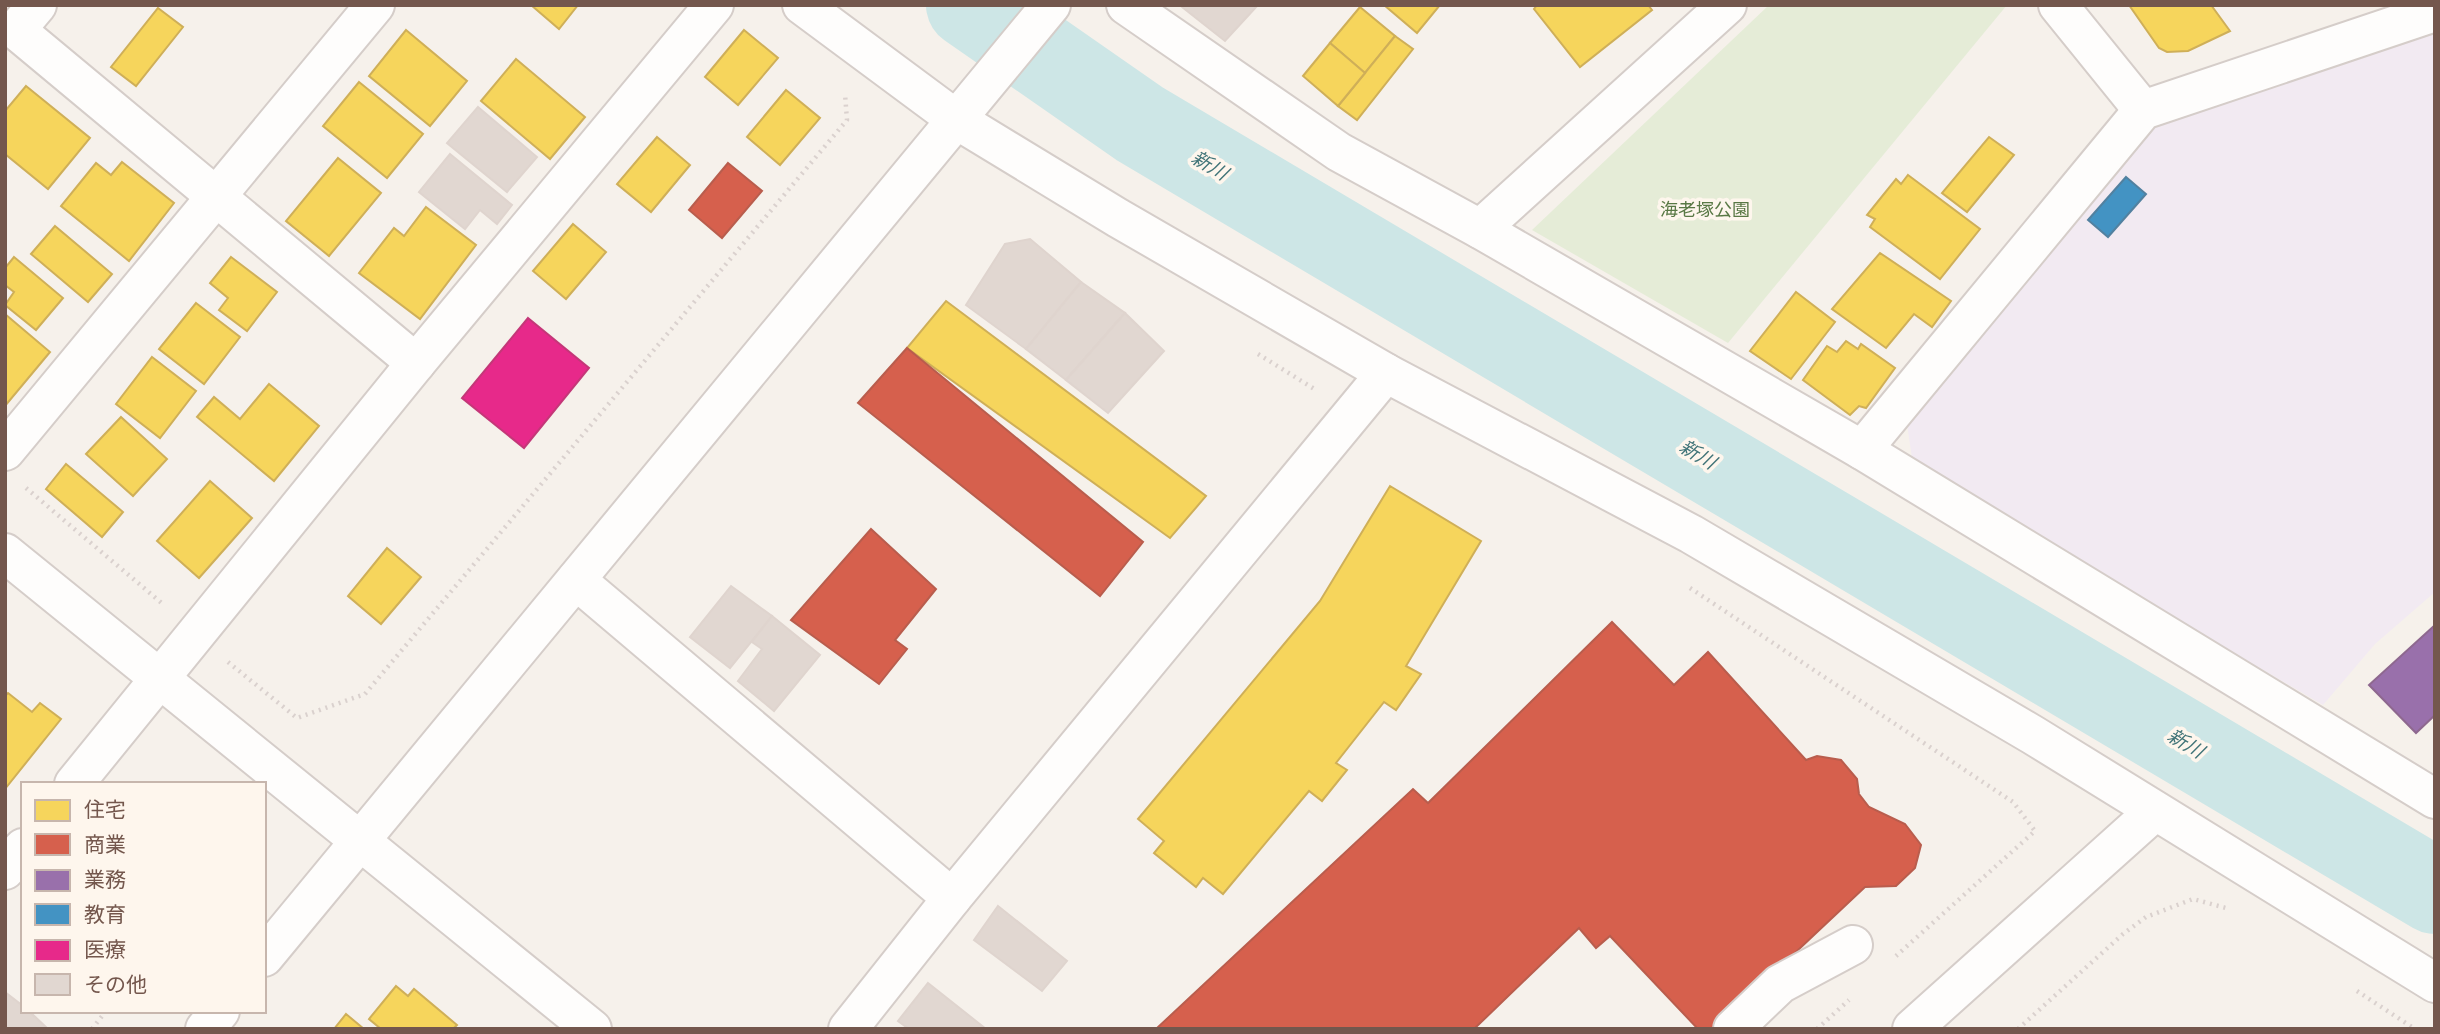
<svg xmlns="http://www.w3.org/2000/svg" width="2440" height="1034" viewBox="0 0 2440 1034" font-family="'Noto Sans','Noto Sans JP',sans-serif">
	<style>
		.education { fill: #f2eaf2 }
		.green { fill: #e5ecd7 }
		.homes { fill: #f6d55c; stroke: #cfaf58; stroke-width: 2 }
		.shops { fill: #d6604d; stroke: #b95d4d; stroke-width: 2 }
		.offices { fill: #9970ab; stroke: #8e688f; stroke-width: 2 }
		.schools { fill: #4393c3; stroke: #5281a0; stroke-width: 2 }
		.health { fill: #e7298a; stroke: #c43778; stroke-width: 2 }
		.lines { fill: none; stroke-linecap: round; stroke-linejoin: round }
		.river { stroke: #cde6e6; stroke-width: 86 }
		.building { fill: #e1d7d1; stroke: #dfd4ce; stroke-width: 2 }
		.minor-casing { stroke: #d5cdc9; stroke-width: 42 }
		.path { stroke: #dad1ce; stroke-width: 4.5; stroke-dasharray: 2 5; stroke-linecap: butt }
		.minor { stroke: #fefdfc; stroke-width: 38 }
		.labels { text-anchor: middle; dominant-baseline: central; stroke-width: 7; stroke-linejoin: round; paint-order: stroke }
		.park-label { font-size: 18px; fill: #597845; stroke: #fef6ed }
		.water-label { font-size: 19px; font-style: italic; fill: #417478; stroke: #fef6ed }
	</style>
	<rect width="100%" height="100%" fill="#f6f1eb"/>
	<polygon class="education" points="2435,27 2435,592 2375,644 2323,705 1913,465 1906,417 2149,123"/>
	<polygon class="green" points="1769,5 2007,5 1728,343 1532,230"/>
	<g class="homes">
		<polygon points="531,5 578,5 559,29"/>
		<polygon points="1384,5 1440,5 1417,33"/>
		<polygon points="1537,5 1648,5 1652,10 1580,67 1534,9"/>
		<polygon points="2129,5 2211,5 2230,31 2188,51 2167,52 2159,48"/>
		<polygon points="1360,7 1395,36 1365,73 1330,43"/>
		<polygon points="158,8 183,27 136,86 111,67"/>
		<polygon points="406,30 467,81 430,126 369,76"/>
		<polygon points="744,30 778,58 738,105 705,77"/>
		<polygon points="1395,36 1413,49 1357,120 1338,106"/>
		<polygon points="1330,43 1365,73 1338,106 1303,76"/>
		<polygon points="516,59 585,117 550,159 481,101"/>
		<polygon points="359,82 423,134 387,178 323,126"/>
		<polygon points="26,86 90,138 48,189 5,154 5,111"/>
		<polygon points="786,90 820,118 780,165 747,137"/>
		<polygon points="657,137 690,165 651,212 617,184"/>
		<polygon points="1989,137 2014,155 1967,212 1942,193"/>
		<polygon points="338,158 381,193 329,256 286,221"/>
		<polygon points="122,162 174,203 129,261 61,206 96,163 111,175"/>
		<polygon points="1908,175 1980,229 1940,279 1870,227 1875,219 1867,215 1896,179 1901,184"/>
		<polygon points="426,207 476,245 420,319 359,273 394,228 404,236"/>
		<polygon points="573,224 606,252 566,299 533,271"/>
		<polygon points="55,226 112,274 88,302 31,254"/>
		<polygon points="1880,253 1951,301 1932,327 1914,314 1886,348 1832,309"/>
		<polygon points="14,257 63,298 36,330 5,305 14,292 5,285 5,268"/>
		<polygon points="231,257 277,292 247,331 219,310 228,298 210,283"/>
		<polygon points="1796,292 1835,322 1791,379 1750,351"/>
		<polygon points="946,301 1206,496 1170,538 907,348"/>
		<polygon points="196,303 240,337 204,384 159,349"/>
		<polygon points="5,314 50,352 5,406"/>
		<polygon points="1846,341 1858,349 1861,344 1895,368 1866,408 1859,406 1850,415 1803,380 1827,346 1837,352"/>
		<polygon points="152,357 196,391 160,438 116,404"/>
		<polygon points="269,384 319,426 274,481 197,417 214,397 240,419"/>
		<polygon points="121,417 167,459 133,496 86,454"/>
		<polygon points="66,464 123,512 102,537 46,489"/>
		<polygon points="210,481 252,518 199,578 157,541"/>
		<polygon points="1390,486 1481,541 1406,666 1421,674 1396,710 1384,702 1336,763 1347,770 1322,801 1309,791 1223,894 1203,878 1196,887 1154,853 1164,841 1138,819 1320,601"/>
		<polygon points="387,548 421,577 381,624 348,596"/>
		<polygon points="8,693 32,712 40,703 61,719 5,789 5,696"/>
		<polygon points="396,986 408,996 414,989 457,1025 453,1029 381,1029 369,1019"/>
		<polygon points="346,1014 364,1029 334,1029"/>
	</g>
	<g class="shops">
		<polygon points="728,163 762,191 722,238 689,210"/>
		<polygon points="907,348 1143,542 1100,596 858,403"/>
		<polygon points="871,529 936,589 895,640 907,649 879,684 791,620"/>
		<polygon points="1612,622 1674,685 1708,652 1806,760 1817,756 1841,760 1857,779 1859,794 1869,807 1905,824 1921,845 1915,868 1896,886 1865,887 1714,1029 1698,1029 1610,936 1596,948 1579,928 1474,1029 1156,1029 1413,789 1428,803"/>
	</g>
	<polygon class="offices" points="2435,625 2435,715 2416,733 2369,685"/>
	<polygon class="schools" points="2126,177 2146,194 2108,237 2088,220"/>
	<polygon class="health" points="528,318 589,368 524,448 462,398"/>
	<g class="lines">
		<polyline class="river" points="969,5 1140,124 2435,891"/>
	</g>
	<g class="building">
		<polygon points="1183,5 1258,5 1225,41 1182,7"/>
		<polygon points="478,107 537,157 507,192 447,143"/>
		<polygon points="450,154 512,205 497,224 480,210 465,229 419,192"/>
		<polygon points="1030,239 1081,282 1026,349 966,305 1005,244"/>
		<polygon points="1081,282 1125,313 1066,380 1026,349"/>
		<polygon points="1125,313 1164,351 1108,413 1066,380"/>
		<polygon points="731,586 772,616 730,668 690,637"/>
		<polygon points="772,616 820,655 774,711 738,681 762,649 752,642"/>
		<polygon points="998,906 1067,961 1042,991 974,940"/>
		<polygon points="928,983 986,1029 909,1029 898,1021"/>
		<polygon points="5,992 23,1006 23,1011 29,1011 48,1029 5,1029"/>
	</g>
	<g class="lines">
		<g class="minor-casing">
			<g id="minor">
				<polyline points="37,5 16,30 416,363"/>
				<polyline points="802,5 957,120 1118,218 1386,373 1691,534 2033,735 2435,983"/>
				<polyline points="1126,5 1339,152 1480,229 1862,450 2435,799"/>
				<polyline points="2058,5 2143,110"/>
				<polyline points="1480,229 1727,5"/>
				<polyline points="1862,450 2143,110 2435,12"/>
				<polyline points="5,451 375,5"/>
				<polyline points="5,553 592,1029"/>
				<polyline points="576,580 952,898"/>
				<polyline points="74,784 416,363 714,5"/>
				<polyline points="5,870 23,848"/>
				<polyline points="264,957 1051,5"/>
				<polyline points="205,1029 220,1011"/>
				<polyline points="848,1029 952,898 1386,373"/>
				<polyline points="1733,1029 1780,984 1853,945"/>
				<polyline points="1912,1029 2155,811"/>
			</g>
		</g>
		<g class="path">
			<polyline points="1258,354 1316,390"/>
			<polyline points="26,488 164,605"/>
			<polyline points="1690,588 2013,802 2035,831 1896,956"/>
			<polyline points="228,662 297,718 365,694 847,120 845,94"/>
			<polyline points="2357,991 2415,1029"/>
			<polyline points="92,1029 106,1011"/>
			<polyline points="1817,1029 1849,1000"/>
			<polyline points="2018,1029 2123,934 2146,917 2193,899 2226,908"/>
		</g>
		<use href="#minor" class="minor"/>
	</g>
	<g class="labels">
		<g class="park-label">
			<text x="1705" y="209">海老塚公園</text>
		</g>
		<g class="water-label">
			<text transform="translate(1210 165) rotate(31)">新川</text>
			<text transform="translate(1698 454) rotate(31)">新川</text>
			<text transform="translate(2186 743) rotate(31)">新川</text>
		</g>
	</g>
	<rect width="2440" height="1034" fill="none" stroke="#74574d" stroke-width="14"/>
	<rect x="21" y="782" width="245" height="231" fill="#fef6ed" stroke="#c7b6ad" stroke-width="2"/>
	<rect x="35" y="800" width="35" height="21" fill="#f6d55c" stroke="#c7b6ad" stroke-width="2"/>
	<text x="84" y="817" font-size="21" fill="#74574d">住宅</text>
	<rect x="35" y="834" width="35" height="21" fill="#d6604d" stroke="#c7b6ad" stroke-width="2"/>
	<text x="84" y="852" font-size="21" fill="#74574d">商業</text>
	<rect x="35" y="870" width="35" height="21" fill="#9970ab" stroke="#c7b6ad" stroke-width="2"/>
	<text x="84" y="887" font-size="21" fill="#74574d">業務</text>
	<rect x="35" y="904" width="35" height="21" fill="#4393c3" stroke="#c7b6ad" stroke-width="2"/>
	<text x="84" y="922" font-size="21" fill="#74574d">教育</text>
	<rect x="35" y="940" width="35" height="21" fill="#e7298a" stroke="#c7b6ad" stroke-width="2"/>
	<text x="84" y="957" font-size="21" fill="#74574d">医療</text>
	<rect x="35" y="974" width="35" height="21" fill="#e1d7d1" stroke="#c7b6ad" stroke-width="2"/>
	<text x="84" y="992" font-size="21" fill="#74574d">その他</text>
</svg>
